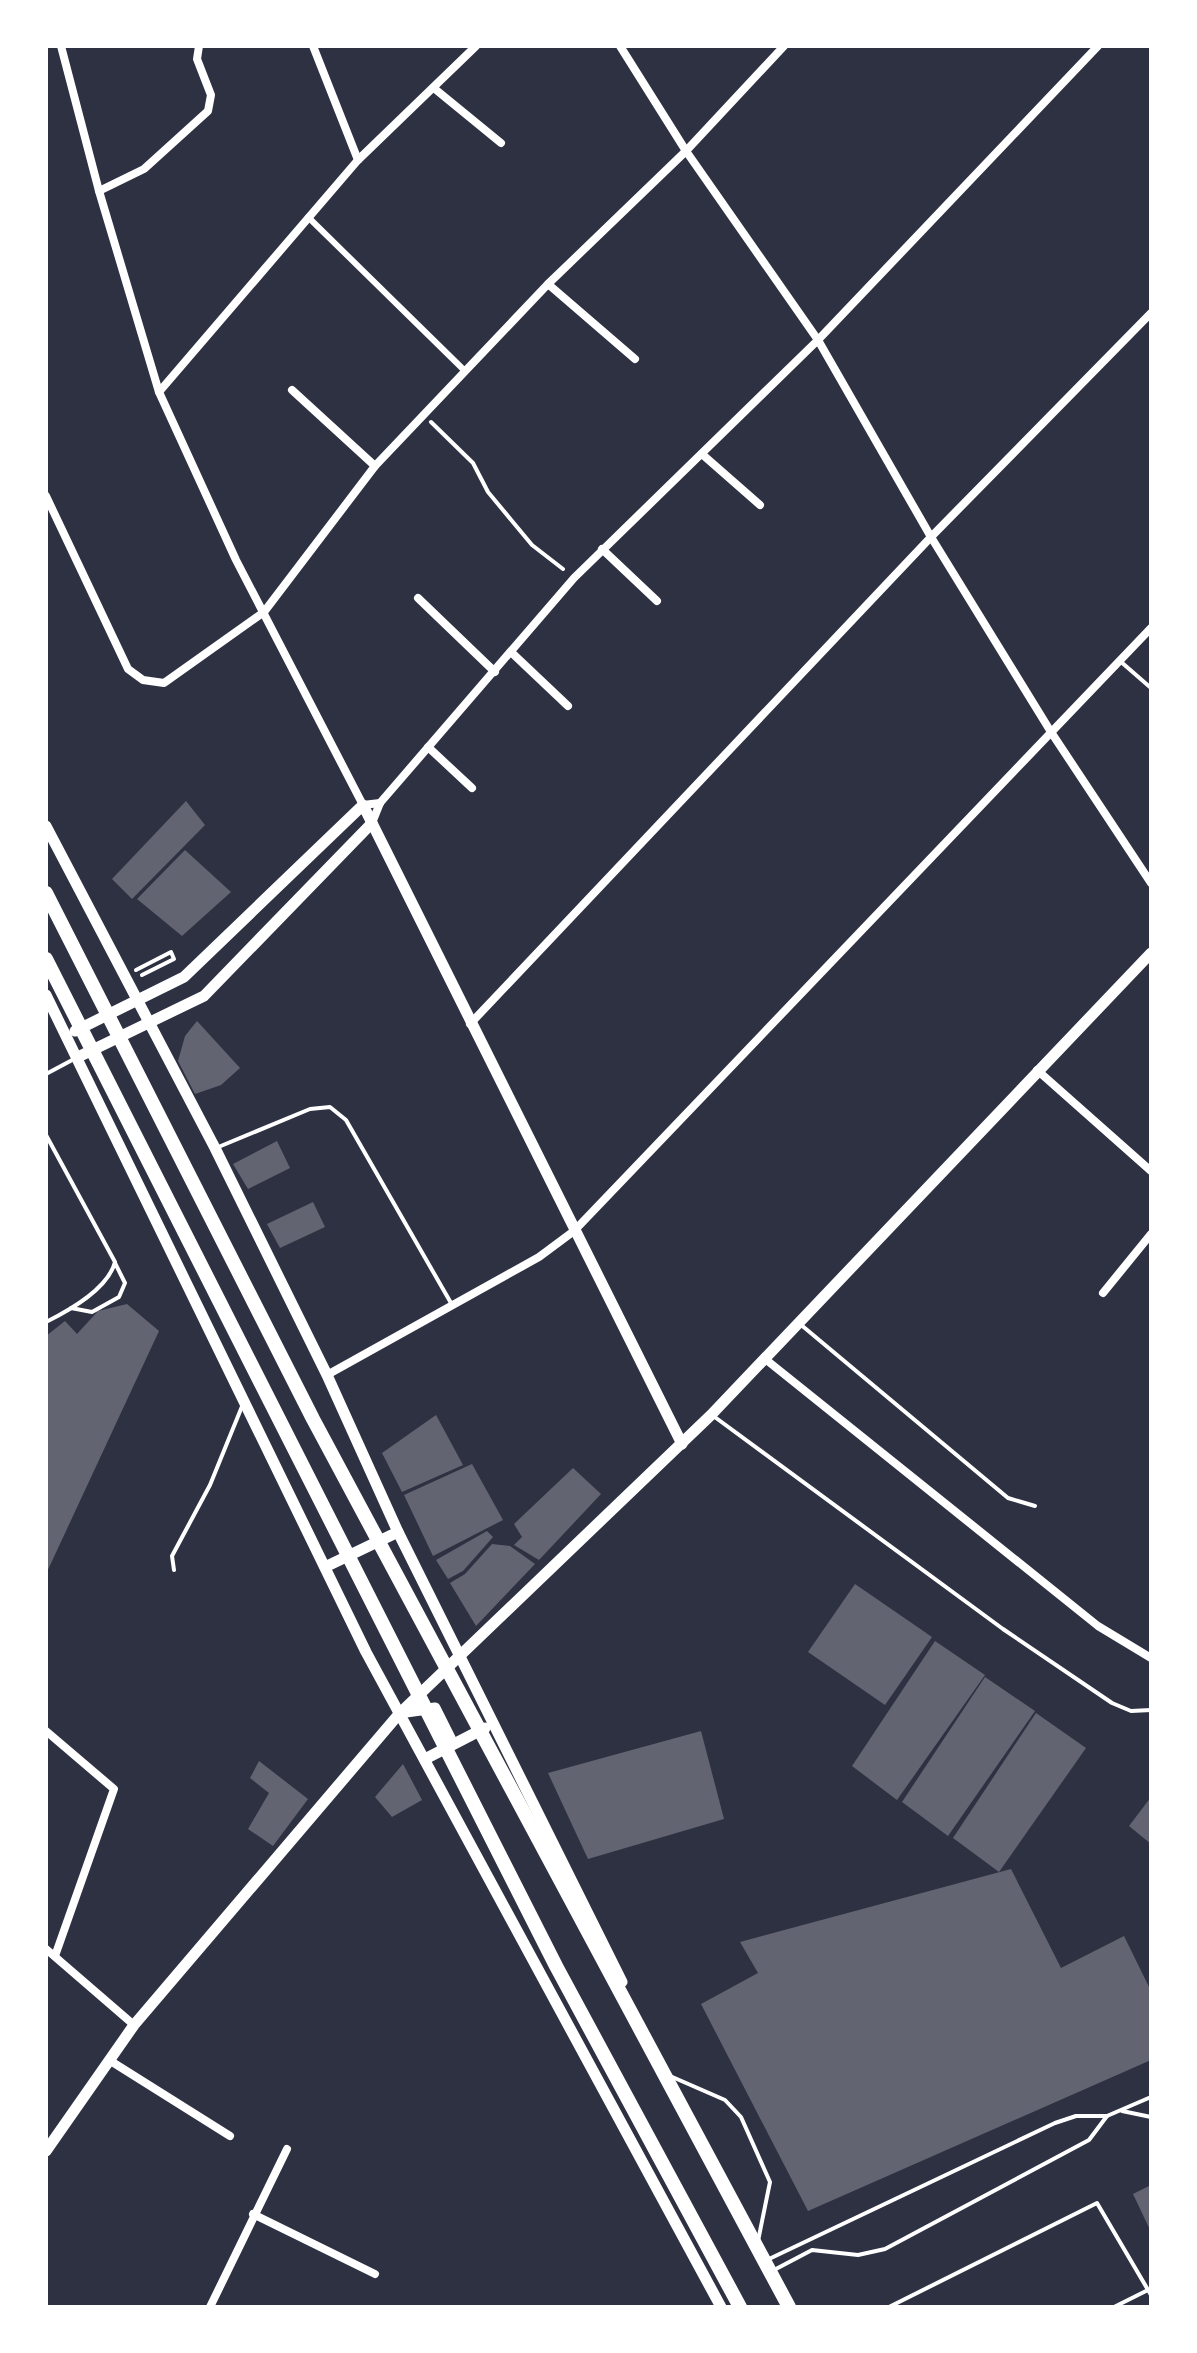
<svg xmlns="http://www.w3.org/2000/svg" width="1197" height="2353" viewBox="0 0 1197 2353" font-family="'Golos Text',sans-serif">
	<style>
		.building { fill: #626471 }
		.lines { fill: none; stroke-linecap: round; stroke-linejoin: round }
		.path { stroke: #fff; stroke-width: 4 }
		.service { stroke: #fff; stroke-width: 4 }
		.pedestrian { stroke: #fff; stroke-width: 6 }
		.minor { stroke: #fff; stroke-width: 8 }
		.tertiary { stroke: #fff; stroke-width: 11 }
		.primary { stroke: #fff; stroke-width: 14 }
	</style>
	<rect width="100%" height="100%" fill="#2d3142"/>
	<g class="building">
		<polygon points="186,801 205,825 132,899 112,879"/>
		<polygon points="185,850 231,892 182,936 137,899"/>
		<polygon points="197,1021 240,1068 221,1085 195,1094 178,1061 185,1036"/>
		<polygon points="277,1141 290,1168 248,1189 233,1164"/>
		<polygon points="313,1202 325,1227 280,1248 267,1224"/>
		<polygon points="127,1304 159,1331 46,1574 46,1336 65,1321 77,1334 98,1311"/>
		<polygon points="436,1415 463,1465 402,1492 382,1453"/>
		<polygon points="472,1464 503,1520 433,1556 404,1495"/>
		<polygon points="573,1468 601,1494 539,1560 514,1545 522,1537 514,1524"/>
		<polygon points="487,1531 493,1537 463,1571 448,1579 436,1560"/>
		<polygon points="492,1544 510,1546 535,1564 476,1626 450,1583 465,1574"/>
		<polygon points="855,1584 932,1637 885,1705 808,1652"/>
		<polygon points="935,1641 985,1675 897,1800 852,1766"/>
		<polygon points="985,1677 1035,1711 948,1836 902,1802"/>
		<polygon points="1036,1713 1086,1748 999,1872 953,1838"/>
		<polygon points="701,1731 724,1819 588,1859 548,1773"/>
		<polygon points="259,1761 308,1799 273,1846 248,1829 269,1793 250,1778"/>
		<polygon points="403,1764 422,1800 392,1817 375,1797"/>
		<polygon points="1151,1797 1151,1844 1129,1826"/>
		<polygon points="1011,1869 1061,1968 1124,1936 1151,1991 1151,2060 808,2211 701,2004 758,1973 740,1942"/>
		<polygon points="1151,2185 1151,2232 1133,2194"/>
	</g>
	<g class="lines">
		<g class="path">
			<polyline points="431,422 473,463 488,492 532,545 563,569"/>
			<polyline points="136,970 171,952 174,959 142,975"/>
		</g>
		<g class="service">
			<polyline points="1120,661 1151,688"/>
			<polyline points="46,1074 76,1058"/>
			<path d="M 46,1135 L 115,1262 C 108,1289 70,1310 46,1322"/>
			<polyline points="216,1148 310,1109 330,1107 346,1120 451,1303"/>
			<polyline points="71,1308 92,1312 119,1297 125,1283 115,1263"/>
			<polyline points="800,1324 1008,1498 1035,1506"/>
			<polyline points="712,1415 1003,1629 1112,1703 1131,1711 1151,1710"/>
			<polyline points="174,1570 172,1556 210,1485 243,1404"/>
			<polyline points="670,2076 725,2100 741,2117 770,2182 758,2241"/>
			<polyline points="1122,2111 1151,2117"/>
			<polyline points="769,2259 1055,2123 1076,2116 1107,2116 1151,2097"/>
			<polyline points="774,2270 812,2250 858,2255 885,2249 1089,2140 1107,2116"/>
			<polyline points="889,2307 1097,2203 1151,2295"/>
			<polyline points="1114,2307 1148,2290"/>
		</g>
		<polyline class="pedestrian" points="308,217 465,371"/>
		<g class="minor">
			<polyline points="61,46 99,191 159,392 236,560 363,805 380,803"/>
			<polyline points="313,46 358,160"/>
			<polyline points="620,46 686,151 818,340 931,537 1051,732 1151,883"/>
			<polyline points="435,89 501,143"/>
			<polyline points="99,191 144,169 208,111 211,95 197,59 199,46"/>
			<polyline points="548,284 635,359"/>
			<polyline points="292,390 375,466"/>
			<polyline points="159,392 358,160 476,46"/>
			<polyline points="703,455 760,505"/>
			<polyline points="46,496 128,669 143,680 164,683 264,612 375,466 548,284 686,151 784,46"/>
			<polyline points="602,549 657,601"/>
			<polyline points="418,598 495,672"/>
			<polyline points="511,652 568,706"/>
			<polyline points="428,747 472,788"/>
			<polyline points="372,823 380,803 574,578 818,340 1098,46"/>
			<polyline points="470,1024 931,537 1151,313"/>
			<polyline points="1037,1070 1151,1171"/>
			<polyline points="1103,1293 1151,1234"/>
			<polyline points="764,1358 1098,1626 1151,1658"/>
			<polyline points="327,1375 539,1257 574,1231 1151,628"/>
			<polyline points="46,1731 114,1789 55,1956"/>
			<polyline points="46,1949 134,2025"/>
			<polyline points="109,2060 230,2136"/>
			<polyline points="253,2214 375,2274"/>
			<polyline points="210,2307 287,2149"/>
		</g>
		<g class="tertiary">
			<polyline points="46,826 215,1148 327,1375 398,1532 622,1982"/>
			<polyline points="46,995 366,1652 721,2307"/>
			<polyline points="75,1031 184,977 363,805 682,1444"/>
			<polyline points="78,1057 204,996 372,823"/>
			<polyline points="325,1567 398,1532"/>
			<polyline points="399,1713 435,1708 453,1744"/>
			<polyline points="425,1759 485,1728"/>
			<polyline points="46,2151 134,2025 399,1714 711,1415 1151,953"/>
		</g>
		<g class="primary">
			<polyline points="46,893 313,1419 789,2307"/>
			<polyline points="46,959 556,1966 740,2307"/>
		</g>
	</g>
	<rect width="1197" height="2353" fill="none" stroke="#ffffff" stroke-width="96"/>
</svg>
